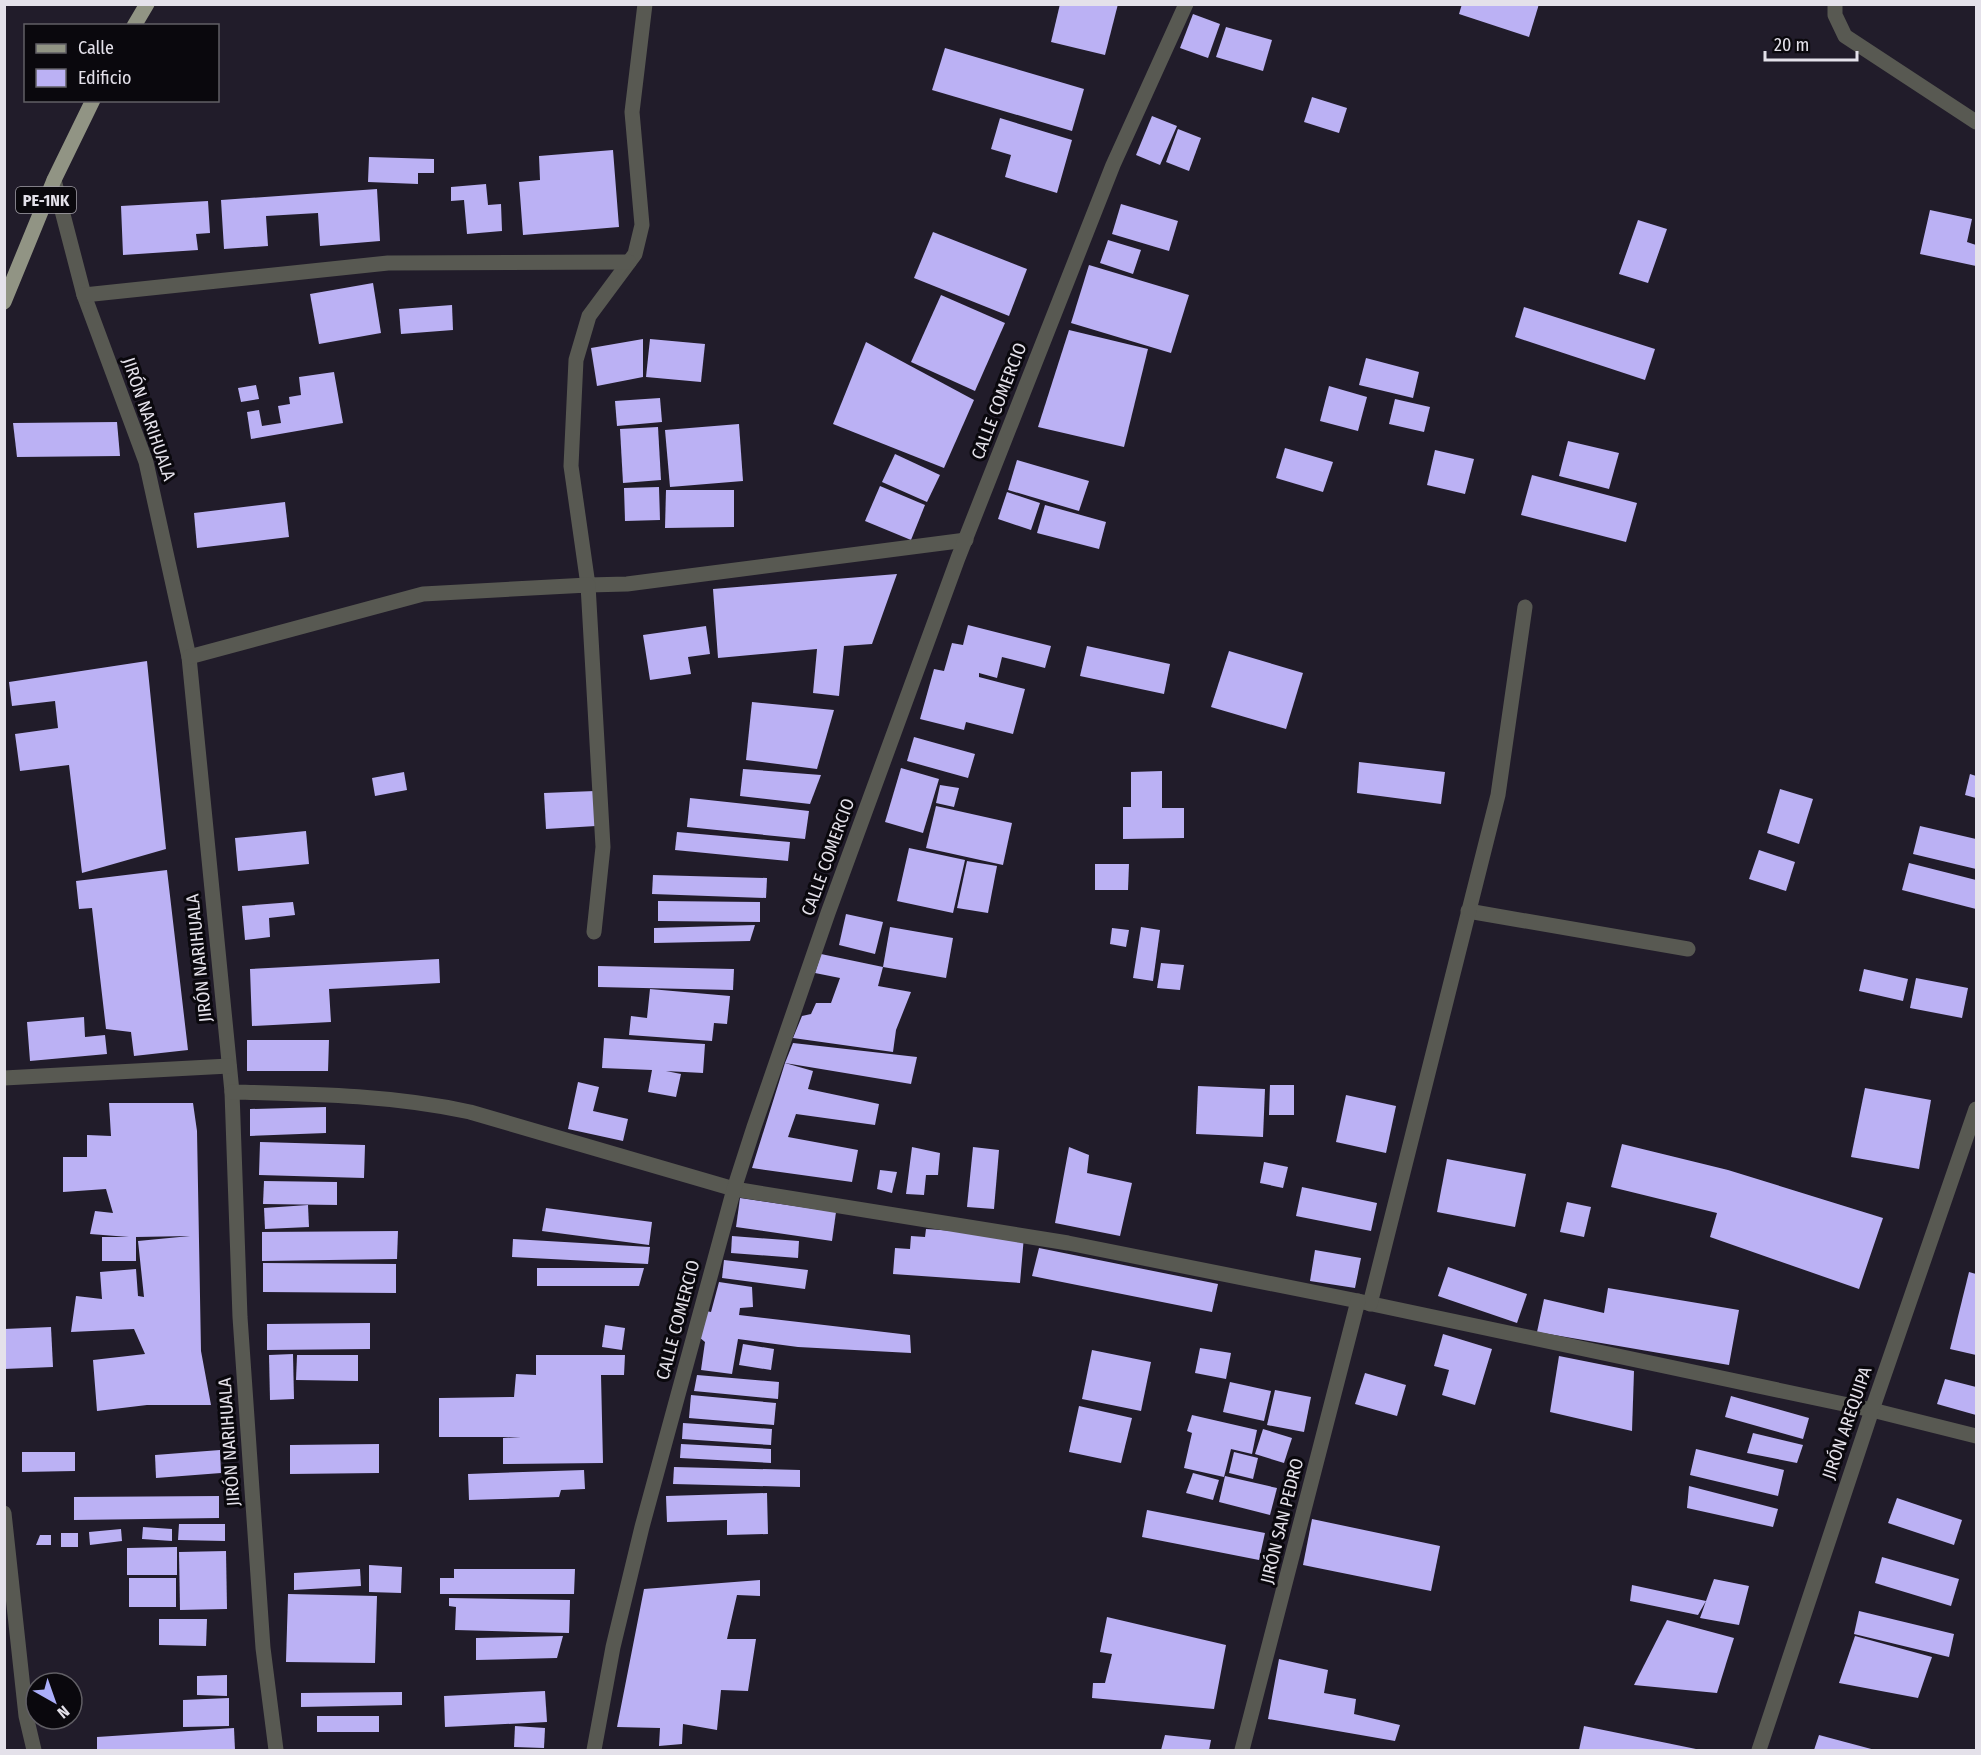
<svg xmlns="http://www.w3.org/2000/svg" width="1981" height="1755" viewBox="0 0 1981 1755" font-family="'Fira Sans Condensed',sans-serif">
	<style>
		.building { fill: #bbb1f4 }
		.lines { fill: none; stroke-linecap: round; stroke-linejoin: round }
		.minor { stroke: #585952; stroke-width: 15 }
		.major { stroke: #919484; stroke-width: 15 }
		.labels { text-anchor: middle; dominant-baseline: central; stroke-width: 6; stroke-linejoin: round; paint-order: stroke }
		.shield { fill: #0a080d; stroke: #a3a0a8; stroke-width: 1.5 }
		.shield-label { font-size: 16px; font-weight: bold; fill: #e4e1ea }
		.street-label { font-size: 18px; fill: #e4e1ea; stroke: #0a080d }
	</style>
	<rect width="100%" height="100%" fill="#211c2a"/>
	<g class="building">
		<polygon points="1060,4 1118,4 1105,55 1051,42"/>
		<polygon points="1462,4 1539,4 1529,37 1459,14"/>
		<polygon points="1193,14 1220,24 1208,58 1180,48"/>
		<polygon points="1226,27 1272,40 1263,71 1216,57"/>
		<polygon points="945,48 1084,89 1072,131 932,90"/>
		<polygon points="1312,97 1347,108 1339,133 1304,122"/>
		<polygon points="1152,116 1177,126 1160,165 1136,155"/>
		<polygon points="1000,118 1072,140 1057,193 1005,177 1011,155 991,149"/>
		<polygon points="1178,129 1201,138 1189,171 1166,162"/>
		<polygon points="613,150 619,227 523,235 519,182 540,180 539,156"/>
		<polygon points="369,157 434,159 434,173 418,173 418,184 368,182"/>
		<polygon points="486,184 488,205 501,204 502,231 467,234 464,200 451,201 451,187"/>
		<polygon points="377,189 380,241 320,246 318,213 266,216 268,246 224,249 221,200"/>
		<polygon points="208,201 210,233 196,234 198,250 123,255 121,206"/>
		<polygon points="1121,204 1178,221 1169,251 1112,234"/>
		<polygon points="1930,210 1972,219 1967,242 1976,245 1976,266 1920,254"/>
		<polygon points="1638,220 1667,229 1648,283 1619,274"/>
		<polygon points="933,232 1027,269 1009,316 914,278"/>
		<polygon points="1108,240 1141,250 1133,274 1100,263"/>
		<polygon points="1089,265 1189,295 1171,353 1071,323"/>
		<polygon points="373,283 381,333 319,344 310,294"/>
		<polygon points="941,295 1005,323 975,391 911,362"/>
		<polygon points="452,305 453,330 401,334 399,309"/>
		<polygon points="1524,307 1655,349 1645,380 1515,337"/>
		<polygon points="1069,330 1148,349 1124,447 1038,427"/>
		<polygon points="643,339 643,377 597,386 591,348"/>
		<polygon points="650,339 705,344 701,382 646,377"/>
		<polygon points="866,342 974,400 944,468 833,424"/>
		<polygon points="1366,358 1419,372 1413,398 1359,385"/>
		<polygon points="334,372 343,423 251,439 247,412 259,410 262,426 281,423 278,406 290,404 289,397 301,395 299,377"/>
		<polygon points="256,385 259,399 241,402 238,388"/>
		<polygon points="1329,386 1367,397 1358,431 1320,421"/>
		<polygon points="660,398 662,422 617,426 615,401"/>
		<polygon points="1395,399 1430,407 1424,432 1389,424"/>
		<polygon points="117,422 120,456 17,457 13,423"/>
		<polygon points="739,424 743,481 670,487 665,430"/>
		<polygon points="658,427 661,480 623,483 620,429"/>
		<polygon points="1568,441 1619,453 1609,489 1559,476"/>
		<polygon points="1285,448 1333,462 1323,492 1276,478"/>
		<polygon points="1435,450 1474,459 1465,494 1427,485"/>
		<polygon points="895,454 940,475 927,502 882,482"/>
		<polygon points="1017,460 1089,481 1079,511 1008,490"/>
		<polygon points="1532,475 1637,503 1626,542 1521,515"/>
		<polygon points="880,486 925,505 911,540 865,521"/>
		<polygon points="659,487 660,520 625,521 624,488"/>
		<polygon points="666,490 734,490 734,527 665,528"/>
		<polygon points="1007,492 1040,503 1031,530 998,519"/>
		<polygon points="285,502 289,537 197,548 194,513"/>
		<polygon points="1045,505 1106,522 1099,549 1037,533"/>
		<polygon points="897,574 872,644 844,646 839,696 813,693 817,649 718,658 713,589"/>
		<polygon points="968,625 1051,646 1045,668 1002,657 997,678 979,673 979,677 1025,689 1013,734 966,722 964,730 920,719 934,669 944,671 952,643 963,645"/>
		<polygon points="706,626 710,654 688,657 691,674 650,680 643,635"/>
		<polygon points="1087,646 1170,664 1164,694 1080,676"/>
		<polygon points="1229,651 1303,673 1286,729 1211,707"/>
		<polygon points="147,661 166,849 82,873 69,765 20,771 15,734 58,728 55,701 12,706 9,682"/>
		<polygon points="752,702 834,710 817,769 746,760"/>
		<polygon points="914,737 975,754 968,778 907,761"/>
		<polygon points="1359,762 1445,772 1441,804 1357,793"/>
		<polygon points="901,768 939,779 923,833 885,822"/>
		<polygon points="743,769 821,775 810,804 740,796"/>
		<polygon points="1162,771 1162,808 1184,808 1184,838 1123,839 1123,807 1131,807 1131,772"/>
		<polygon points="404,772 407,790 375,796 372,778"/>
		<polygon points="1970,774 1976,776 1976,798 1965,795"/>
		<polygon points="940,785 959,788 954,807 936,803"/>
		<polygon points="1780,789 1813,799 1799,844 1767,833"/>
		<polygon points="595,791 596,826 546,829 544,793"/>
		<polygon points="690,798 809,811 805,839 687,827"/>
		<polygon points="936,806 1012,823 1003,865 926,848"/>
		<polygon points="1920,826 1976,839 1976,869 1913,854"/>
		<polygon points="306,831 309,864 238,871 235,838"/>
		<polygon points="677,832 790,842 788,861 675,850"/>
		<polygon points="909,848 965,860 953,913 897,901"/>
		<polygon points="1759,850 1795,862 1786,891 1749,879"/>
		<polygon points="967,861 997,866 988,913 957,908"/>
		<polygon points="1909,863 1976,880 1976,909 1902,890"/>
		<polygon points="1095,864 1129,864 1128,890 1095,890"/>
		<polygon points="167,870 188,1050 134,1056 131,1032 106,1029 92,908 79,909 76,881"/>
		<polygon points="653,875 767,878 766,898 652,894"/>
		<polygon points="658,901 760,902 760,922 658,921"/>
		<polygon points="293,902 295,915 269,918 270,937 245,940 242,906"/>
		<polygon points="846,914 883,922 875,954 839,945"/>
		<polygon points="755,925 750,941 654,943 654,928"/>
		<polygon points="890,927 953,938 946,978 883,967"/>
		<polygon points="1141,927 1160,930 1153,981 1133,978"/>
		<polygon points="1112,928 1129,930 1126,947 1110,944"/>
		<polygon points="821,954 883,967 878,986 911,992 896,1030 893,1052 793,1038 802,1016 811,1014 816,1003 831,1003 840,978 815,973"/>
		<polygon points="439,959 440,983 329,989 331,1022 252,1026 250,969"/>
		<polygon points="1161,963 1184,965 1180,990 1157,988"/>
		<polygon points="598,966 734,969 733,990 598,987"/>
		<polygon points="1864,969 1908,979 1903,1001 1859,991"/>
		<polygon points="1916,978 1968,988 1962,1018 1910,1008"/>
		<polygon points="650,989 730,996 727,1024 714,1023 712,1041 629,1035 631,1016 647,1018"/>
		<polygon points="84,1017 85,1037 105,1035 107,1054 30,1061 27,1022"/>
		<polygon points="604,1038 705,1044 703,1073 666,1071 681,1074 676,1097 648,1092 652,1070 602,1068"/>
		<polygon points="247,1040 329,1040 328,1071 247,1071"/>
		<polygon points="793,1043 917,1057 911,1084 785,1063"/>
		<polygon points="785,1063 813,1071 808,1089 879,1104 875,1125 796,1114 788,1137 858,1150 852,1182 752,1168"/>
		<polygon points="578,1082 599,1087 593,1111 628,1119 623,1141 568,1129"/>
		<polygon points="1270,1085 1294,1085 1294,1115 1269,1115"/>
		<polygon points="1198,1086 1265,1089 1263,1137 1196,1134"/>
		<polygon points="1865,1088 1931,1100 1919,1169 1851,1157"/>
		<polygon points="1346,1095 1396,1106 1386,1153 1336,1142"/>
		<polygon points="109,1103 193,1103 197,1131 201,1351 211,1405 147,1405 97,1411 93,1360 145,1354 134,1329 71,1332 76,1296 102,1299 100,1272 136,1269 138,1296 144,1297 138,1241 190,1236 136,1237 136,1261 102,1261 102,1237 129,1237 90,1234 95,1211 113,1213 106,1189 63,1192 63,1157 87,1157 87,1135 111,1136"/>
		<polygon points="326,1107 326,1133 250,1136 250,1109"/>
		<polygon points="260,1142 365,1145 364,1178 259,1175"/>
		<polygon points="1622,1144 1728,1170 1883,1218 1859,1289 1710,1237 1717,1213 1611,1187"/>
		<polygon points="912,1147 940,1153 938,1175 926,1175 924,1195 906,1194"/>
		<polygon points="973,1147 999,1150 994,1209 967,1207"/>
		<polygon points="1069,1147 1089,1155 1087,1173 1132,1183 1120,1236 1055,1223"/>
		<polygon points="1447,1159 1526,1174 1515,1227 1437,1212"/>
		<polygon points="1264,1162 1288,1167 1283,1188 1260,1183"/>
		<polygon points="880,1170 897,1172 892,1193 877,1189"/>
		<polygon points="264,1181 337,1182 337,1205 263,1204"/>
		<polygon points="1302,1187 1377,1203 1371,1231 1296,1216"/>
		<polygon points="740,1198 836,1212 832,1241 736,1227"/>
		<polygon points="1567,1202 1591,1207 1584,1237 1560,1232"/>
		<polygon points="308,1205 309,1227 265,1229 264,1208"/>
		<polygon points="546,1208 652,1222 649,1245 542,1231"/>
		<polygon points="926,1229 1024,1236 1020,1283 893,1274 895,1248 910,1249 911,1236 925,1237"/>
		<polygon points="398,1231 397,1259 262,1261 262,1232"/>
		<polygon points="732,1236 799,1241 798,1258 731,1253"/>
		<polygon points="513,1239 650,1247 648,1264 512,1257"/>
		<polygon points="1039,1248 1218,1284 1212,1312 1032,1276"/>
		<polygon points="1315,1250 1361,1258 1355,1288 1310,1281"/>
		<polygon points="724,1260 808,1270 805,1289 722,1278"/>
		<polygon points="263,1263 396,1264 396,1293 263,1292"/>
		<polygon points="1448,1267 1527,1294 1517,1323 1438,1296"/>
		<polygon points="537,1268 644,1268 639,1286 537,1286"/>
		<polygon points="1969,1272 1976,1274 1976,1355 1950,1349"/>
		<polygon points="719,1282 752,1287 753,1307 740,1308 739,1315 910,1335 911,1353 798,1347 738,1339 732,1374 701,1370 705,1342 699,1337 706,1311 711,1312"/>
		<polygon points="1608,1288 1739,1310 1729,1365 1537,1332 1544,1299 1604,1313"/>
		<polygon points="370,1323 370,1349 267,1350 267,1324"/>
		<polygon points="605,1325 625,1328 622,1350 602,1347"/>
		<polygon points="51,1327 53,1367 4,1369 4,1329"/>
		<polygon points="1443,1334 1492,1349 1475,1405 1442,1395 1449,1370 1434,1366"/>
		<polygon points="743,1344 774,1349 771,1370 739,1365"/>
		<polygon points="1200,1348 1231,1353 1226,1379 1195,1373"/>
		<polygon points="1092,1350 1151,1362 1141,1411 1082,1399"/>
		<polygon points="293,1354 294,1399 270,1400 269,1355"/>
		<polygon points="297,1355 358,1355 358,1381 296,1380"/>
		<polygon points="536,1355 625,1355 624,1375 601,1375 603,1463 503,1464 503,1438 521,1437 439,1437 439,1398 514,1397 516,1374 536,1375"/>
		<polygon points="1559,1356 1634,1371 1632,1431 1550,1412"/>
		<polygon points="1365,1373 1406,1385 1397,1416 1355,1404"/>
		<polygon points="697,1375 779,1382 778,1399 694,1391"/>
		<polygon points="1945,1379 1976,1387 1976,1415 1937,1404"/>
		<polygon points="1230,1382 1271,1391 1264,1421 1223,1412"/>
		<polygon points="1275,1390 1311,1397 1304,1432 1267,1425"/>
		<polygon points="691,1395 776,1403 774,1425 689,1418"/>
		<polygon points="1731,1396 1809,1418 1803,1439 1725,1417"/>
		<polygon points="1079,1406 1132,1418 1121,1463 1069,1452"/>
		<polygon points="1192,1415 1257,1430 1252,1454 1231,1449 1224,1477 1184,1468 1192,1433 1187,1431"/>
		<polygon points="683,1423 772,1429 771,1445 682,1439"/>
		<polygon points="1263,1429 1292,1438 1284,1463 1255,1454"/>
		<polygon points="1753,1433 1803,1445 1797,1463 1747,1453"/>
		<polygon points="379,1444 379,1473 290,1474 290,1445"/>
		<polygon points="681,1444 771,1449 771,1463 680,1458"/>
		<polygon points="1696,1449 1784,1470 1778,1496 1690,1475"/>
		<polygon points="220,1450 221,1473 156,1478 155,1455"/>
		<polygon points="22,1452 75,1452 75,1471 22,1472"/>
		<polygon points="1234,1452 1258,1458 1253,1479 1229,1473"/>
		<polygon points="674,1467 800,1470 800,1487 673,1484"/>
		<polygon points="584,1470 585,1489 561,1490 559,1497 469,1500 468,1474"/>
		<polygon points="1193,1473 1219,1480 1213,1500 1186,1493"/>
		<polygon points="1225,1476 1277,1488 1270,1515 1219,1502"/>
		<polygon points="1689,1486 1778,1509 1773,1527 1687,1508"/>
		<polygon points="767,1493 768,1534 727,1535 727,1520 667,1522 666,1496"/>
		<polygon points="219,1496 219,1518 74,1520 74,1497"/>
		<polygon points="1897,1498 1962,1520 1954,1545 1888,1523"/>
		<polygon points="1147,1510 1265,1533 1259,1560 1142,1537"/>
		<polygon points="1312,1519 1440,1546 1431,1591 1303,1565"/>
		<polygon points="179,1524 225,1524 225,1541 178,1540"/>
		<polygon points="143,1527 172,1529 172,1541 142,1539"/>
		<polygon points="121,1529 122,1541 90,1545 89,1532"/>
		<rect x="61" y="1533" width="17" height="14"/>
		<polygon points="40,1535 51,1535 51,1545 36,1545"/>
		<polygon points="177,1547 177,1575 127,1575 127,1548"/>
		<polygon points="226,1551 227,1609 180,1610 179,1552"/>
		<polygon points="1882,1557 1959,1579 1951,1606 1875,1583"/>
		<polygon points="369,1565 402,1567 401,1593 369,1592"/>
		<polygon points="360,1569 361,1586 294,1590 294,1573"/>
		<polygon points="454,1569 575,1569 574,1594 440,1594 440,1578 454,1578"/>
		<rect x="129" y="1578" width="47" height="29"/>
		<polygon points="1714,1579 1749,1586 1739,1625 1700,1618 1706,1601 1698,1615 1630,1601 1632,1585 1706,1601"/>
		<polygon points="760,1580 760,1596 737,1595 727,1639 756,1639 748,1691 721,1690 717,1730 683,1724 682,1744 659,1746 660,1728 617,1727 644,1589"/>
		<polygon points="288,1594 377,1596 375,1663 286,1662"/>
		<polygon points="449,1598 570,1600 569,1633 455,1630 456,1607 449,1606"/>
		<polygon points="1859,1611 1954,1634 1949,1657 1854,1634"/>
		<polygon points="1107,1617 1226,1645 1214,1709 1092,1698 1093,1683 1105,1683 1112,1654 1100,1652"/>
		<polygon points="159,1619 207,1619 206,1646 159,1645"/>
		<polygon points="1667,1620 1734,1638 1717,1693 1634,1685"/>
		<polygon points="563,1636 557,1658 476,1660 476,1638"/>
		<polygon points="1855,1636 1932,1657 1918,1698 1839,1683"/>
		<polygon points="1279,1659 1328,1670 1324,1693 1356,1699 1354,1714 1400,1725 1395,1741 1268,1719"/>
		<polygon points="227,1675 227,1696 197,1695 197,1676"/>
		<polygon points="545,1691 547,1722 445,1727 444,1696"/>
		<polygon points="402,1692 402,1705 301,1707 301,1693"/>
		<polygon points="229,1698 229,1726 183,1727 183,1700"/>
		<rect x="317" y="1716" width="62" height="16"/>
		<polygon points="515,1726 545,1728 544,1748 514,1747"/>
		<polygon points="1584,1726 1696,1749 1695,1750 1579,1750"/>
		<polygon points="234,1728 235,1750 97,1750 97,1737"/>
		<polygon points="1165,1735 1211,1740 1209,1750 1161,1750"/>
		<polygon points="1819,1735 1875,1750 1814,1750"/>
	</g>
	<g class="lines">
		<g class="minor">
			<polyline points="645,4 632,112 642,225 635,254 589,316 576,360 571,466 588,585 627,584 966,540"/>
			<polyline points="1835,4 1835,15 1845,36 1976,122"/>
			<polyline points="54,180 84,295 146,462 189,657 232,1092 240,1317 263,1648 276,1750"/>
			<polyline points="84,295 388,263 629,262"/>
			<polyline points="189,657 423,594 588,585 603,847 594,932"/>
			<polyline points="1468,911 1688,949"/>
			<polyline points="4,1078 229,1066"/>
			<path d="M 232,1092 C 313,1094 391,1095 470,1112 L 734,1189 L 1068,1243 L 1358,1301 L 1872,1410 L 1976,1436"/>
			<polyline points="1370,1304 1498,795 1525,607"/>
			<polyline points="4,1513 26,1716 34,1750"/>
			<polyline points="594,1750 613,1647 642,1527 734,1189 754,1127 828,913 958,558 1113,165 1186,4"/>
			<polyline points="1242,1750 1358,1301"/>
			<polyline points="1759,1750 1872,1410 1976,1109"/>
		</g>
		<g class="major">
			<polyline points="134,26 147,4"/>
			<polyline points="4,302 54,180 93,100"/>
		</g>
	</g>
	<g class="labels">
		<rect class="shield" x="16" y="187" width="60" height="26" rx="4.5"/>
		<g class="shield-label">
			<text x="46" y="200">PE-1NK</text>
		</g>
		<g class="street-label">
			<text transform="translate(999 401) rotate(-69)">CALLE COMERCIO</text>
			<text transform="translate(149 419) rotate(71)">JIRÓN NARIHUALA</text>
			<text transform="translate(828 857) rotate(-70)">CALLE COMERCIO</text>
			<text transform="translate(199 958) rotate(-96)">JIRÓN NARIHUALA</text>
			<text transform="translate(678 1320) rotate(-75)">CALLE COMERCIO</text>
			<text transform="translate(1847 1423) rotate(-71)">JIRÓN AREQUIPA</text>
			<text transform="translate(229 1442) rotate(-94)">JIRÓN NARIHUALA</text>
			<text transform="translate(1282 1521) rotate(-76)">JIRÓN SAN PEDRO</text>
		</g>
	</g>
	<rect width="1981" height="1755" fill="none" stroke="#e4e1ea" stroke-width="12"/>
	<rect x="24" y="24" width="195" height="78" fill="#0a080d" stroke="#615f65" stroke-width="1.5"/>
	<rect x="36" y="44" width="30" height="9" fill="#919484" stroke="#615f65" stroke-width="1.5"/>
	<text x="78" y="54" font-size="18" fill="#e4e1ea">Calle</text>
	<rect x="36" y="69" width="30" height="18" fill="#bbb1f4" stroke="#615f65" stroke-width="1.5"/>
	<text x="78" y="84" font-size="18" fill="#e4e1ea">Edificio</text>
	<g transform="translate(54 1701) rotate(140)"><circle r="28" fill="#0a080d" stroke="#615f65" stroke-width="1.5"/>
	<path d="M0-4.5L10 22L0 15L-10 22Z" fill="#acaffb"/>
	<text y="-9" font-size="16" font-weight="bold" text-anchor="middle" fill="#e4e1ea">N</text>
	</g>
	<path d="M1765 51v9h92v-9" fill="none" stroke="#e4e1ea" stroke-width="3"/>
	<text x="1774" y="51" font-size="18" fill="#e4e1ea" stroke="#0a080d" stroke-width="4.5" paint-order="stroke">20 m</text>
</svg>
